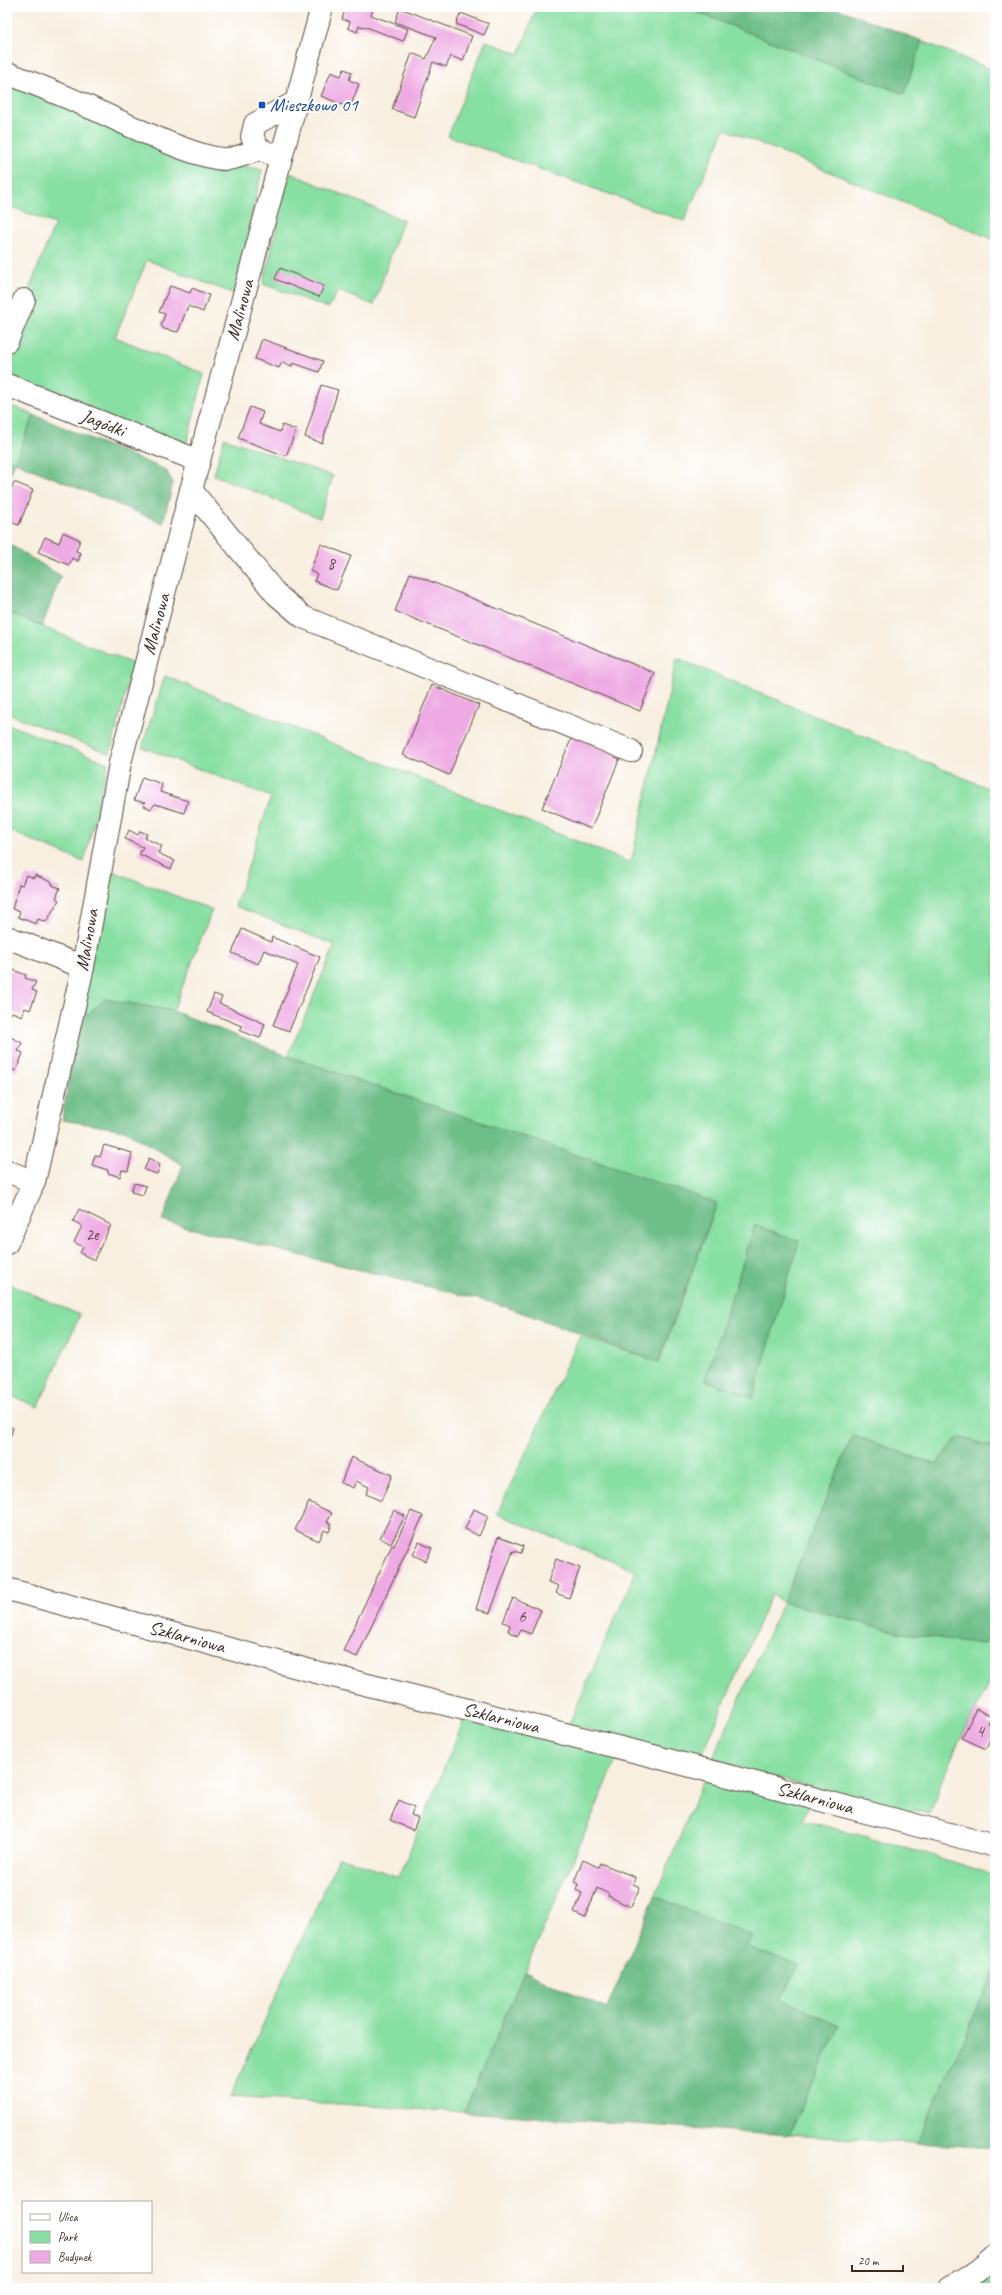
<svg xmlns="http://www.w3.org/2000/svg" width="1002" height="2295" viewBox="0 0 1002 2295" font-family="Caveat,sans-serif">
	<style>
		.green { fill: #88dfa3; stroke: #628460; fill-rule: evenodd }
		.forest { fill: #6ebe89; stroke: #547454 }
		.building { fill: #eeaae3 }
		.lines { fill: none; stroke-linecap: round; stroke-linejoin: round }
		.minor-casing { stroke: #57483b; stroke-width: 24 }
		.minor { stroke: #fff; stroke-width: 22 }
		.transit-dot { fill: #1a4fb4; stroke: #fff; stroke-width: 1.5 }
		.labels { text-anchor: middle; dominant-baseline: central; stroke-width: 4; stroke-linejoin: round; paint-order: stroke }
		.number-label { font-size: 17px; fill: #684a4f }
		.transit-label { font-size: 19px; fill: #164399; stroke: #fff; text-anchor: start }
		.street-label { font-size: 19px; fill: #3b2a1e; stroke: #fff }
	</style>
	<rect width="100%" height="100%" fill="#fff"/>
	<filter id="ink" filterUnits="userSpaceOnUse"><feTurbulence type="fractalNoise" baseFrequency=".025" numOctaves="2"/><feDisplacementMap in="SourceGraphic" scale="8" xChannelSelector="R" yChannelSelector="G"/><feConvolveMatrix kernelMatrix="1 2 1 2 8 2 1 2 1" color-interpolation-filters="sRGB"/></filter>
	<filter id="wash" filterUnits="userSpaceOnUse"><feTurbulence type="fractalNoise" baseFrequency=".012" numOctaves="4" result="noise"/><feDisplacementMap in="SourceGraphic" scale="16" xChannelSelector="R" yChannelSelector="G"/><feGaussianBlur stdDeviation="0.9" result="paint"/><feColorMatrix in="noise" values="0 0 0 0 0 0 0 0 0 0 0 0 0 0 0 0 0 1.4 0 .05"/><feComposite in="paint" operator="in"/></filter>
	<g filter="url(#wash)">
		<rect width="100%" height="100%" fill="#f8efe1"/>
		<g class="green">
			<polygon points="537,7 684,7 904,94 922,41 995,71 995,240 725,129 684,221 448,136 486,41 519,54"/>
			<polygon points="7,84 193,159 262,169 234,294 147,260 115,337 204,374 187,442 174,445 7,375 7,364 34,300 26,297 55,224 7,205"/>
			<polygon points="290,173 403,220 374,305 338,291 328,308 263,284"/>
			<polygon points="7,404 34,415 15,462 7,459"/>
			<polygon points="224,438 333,476 320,518 214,475"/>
			<polygon points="7,612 133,664 110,754 7,713"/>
			<path d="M 677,658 L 995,791 L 995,1447 L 958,1437 L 936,1465 L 853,1435 L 783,1602 L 897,1632 L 982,1644 L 995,1638 L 995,1682 L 991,1681 C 968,1723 944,1768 930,1814 L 913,1810 L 911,1816 L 712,1760 L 783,1602 L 771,1595 L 701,1757 L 687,1758 L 569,1724 L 636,1571 L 497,1514 L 580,1336 L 659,1362 L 717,1204 L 288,1056 L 335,945 L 235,906 L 271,797 L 142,747 L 165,676 L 631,863 ZM 755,1225 L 799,1241 L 753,1398 L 705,1380 Z"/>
			<polygon points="7,724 108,763 84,862 7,830"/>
			<polygon points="112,871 212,910 173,1011 105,999 88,1014 79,1015"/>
			<polygon points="7,1283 80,1315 38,1407 7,1394"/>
			<polygon points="461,1714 619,1754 464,2112 230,2097 339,1857 399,1877 463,1722"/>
			<polygon points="705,1776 810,1805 802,1820 902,1846 984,1872 995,1878 995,1969 917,2143 789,2135 838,2026 780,1999 798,1966 748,1947 752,1937 655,1896"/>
			<polygon points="995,2267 995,2288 967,2288"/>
		</g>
		<g class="forest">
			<polygon points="684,7 833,7 922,41 904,94"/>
			<polygon points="34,415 166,470 173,483 163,523 15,462 7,483 7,459 15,462"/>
			<polygon points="7,543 61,576 42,626 7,612"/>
			<polygon points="105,999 173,1011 288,1056 717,1203 658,1362 498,1304 162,1221 183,1165 124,1130 62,1120 79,1015 88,1014"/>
			<polygon points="755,1225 799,1241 753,1398 705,1380"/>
			<polygon points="853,1435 936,1465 958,1437 995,1447 995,1638 982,1644 897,1632 783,1602"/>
			<polygon points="655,1896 752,1937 748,1947 798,1966 780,1999 839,2026 789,2135 464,2112 524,1972 607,2008"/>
			<polygon points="995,1969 995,2148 917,2143"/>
		</g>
		<g id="blocks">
			<g class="building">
				<polygon points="346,7 374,7 371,15 408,29 403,41 366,27 359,26 357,32 348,28 350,22 342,19"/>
				<polygon points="400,8 472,36 463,61 451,56 446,67 433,62 414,117 392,109 412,53 426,59 436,37 395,22"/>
				<polygon points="461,13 489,24 484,35 456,24"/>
				<polygon points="344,69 352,72 349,80 359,84 350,108 321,96 331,72 341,76"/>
				<polygon points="280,268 324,286 319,297 275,279"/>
				<polygon points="170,286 190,293 192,288 209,295 203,312 188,306 178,332 164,329 161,325 165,314 159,312"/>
				<polygon points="262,339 323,361 319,372 293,363 292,366 282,362 279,368 255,359"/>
				<polygon points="321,385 338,390 322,443 305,437"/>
				<polygon points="250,407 263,412 259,424 280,432 282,425 296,430 286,456 238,438"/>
				<polygon points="14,482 33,490 19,525 7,521 7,501"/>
				<polygon points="63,532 80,540 76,551 81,553 78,561 72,558 69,565 38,552 45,537 59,543"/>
				<polygon points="321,544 351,556 337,590 314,581 317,574 310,571"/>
				<polygon points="410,573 655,673 640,711 395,611"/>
				<polygon points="432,685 479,705 449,775 403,755"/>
				<polygon points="573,735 621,755 591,829 542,808"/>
				<polygon points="142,777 162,784 160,792 188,801 184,813 155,804 151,809 144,806 145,803 134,800"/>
				<polygon points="129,830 138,835 140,831 147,834 145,838 162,846 158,853 175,861 171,869 139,854 143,847 125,839"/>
				<polygon points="26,875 34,878 35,875 53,883 52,885 60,888 56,898 59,900 46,922 38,919 36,924 18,917 20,912 12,909 19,884 22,885"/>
				<polygon points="242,929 271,942 272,937 320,957 289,1031 273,1025 298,965 264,950 258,964 232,953"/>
				<polygon points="7,970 12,972 13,970 26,975 25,978 36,982 32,990 37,992 30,1010 25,1008 22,1016 12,1012 11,1014 7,1013"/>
				<polygon points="214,994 222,997 219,1003 265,1024 260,1038 240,1031 242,1026 207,1012"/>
				<polygon points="7,1035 22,1043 18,1051 23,1053 16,1071 11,1069 7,1079"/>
				<polygon points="104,1145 132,1153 128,1171 122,1170 120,1177 108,1173 108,1170 92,1165 95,1155 100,1157"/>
				<polygon points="149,1158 160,1165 157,1174 144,1170"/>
				<polygon points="134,1183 146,1186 143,1195 131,1192"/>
				<polygon points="79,1209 111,1225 94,1260 80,1253 83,1247 74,1242 82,1226 73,1221"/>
				<polygon points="7,1425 13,1428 11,1435 7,1436"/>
				<polygon points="351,1457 392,1475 381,1501 366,1494 369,1487 356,1481 353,1488 341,1483"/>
				<polygon points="309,1502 332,1513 327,1522 332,1524 329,1532 324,1530 319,1541 295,1530"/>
				<polygon points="474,1509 488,1516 479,1536 465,1529"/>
				<polygon points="394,1510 405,1516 391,1544 380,1538"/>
				<polygon points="411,1511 423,1516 357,1657 343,1651 392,1545 394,1546"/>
				<polygon points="498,1537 523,1546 521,1553 513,1551 490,1613 476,1609"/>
				<polygon points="419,1542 432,1548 426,1561 413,1555"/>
				<polygon points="556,1559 580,1568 569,1598 556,1593 559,1586 548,1582"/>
				<polygon points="513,1598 541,1610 531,1634 521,1630 518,1636 508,1631 510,1625 503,1622"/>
				<polygon points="976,1709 992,1716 988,1724 995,1727 993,1733 995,1738 993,1741 990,1739 986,1749 962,1738"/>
				<polygon points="399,1800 414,1807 411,1815 418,1818 413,1830 390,1820"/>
				<polygon points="583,1860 598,1867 600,1863 635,1877 633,1884 640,1887 631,1907 608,1896 609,1894 597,1888 585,1918 574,1913 582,1893 576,1890 578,1884 574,1882"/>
			</g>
		</g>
	</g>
	<g filter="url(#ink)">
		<use href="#blocks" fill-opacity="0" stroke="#57483b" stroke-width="1"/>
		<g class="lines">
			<g class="minor-casing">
				<g id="minor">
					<path d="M 7,73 C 35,84 63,95 91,108 C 121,121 197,160 227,159 C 238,158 249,153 259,149"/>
					<polyline points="271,154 259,149 252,137 255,124 296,102"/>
					<polyline points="7,341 24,300"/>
					<polyline points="7,385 199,461"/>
					<polyline points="191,490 276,594 303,617 631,751"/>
					<polyline points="7,937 83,967"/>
					<polyline points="7,1171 34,1182"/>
					<polyline points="7,1243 34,1182 83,967 120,763 191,490 322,7"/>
					<polyline points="7,1589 308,1670 649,1755 995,1846"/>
					<polyline points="951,2288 982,2268 995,2256"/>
				</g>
			</g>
			<use href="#minor" class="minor"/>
		</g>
	</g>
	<rect class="transit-dot" x="258" y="101" width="8" height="8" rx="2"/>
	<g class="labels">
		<g class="number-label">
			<text x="331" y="563">8</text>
			<text x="92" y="1234">2e</text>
			<text x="522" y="1616">6</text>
			<text x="980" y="1731">4</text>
		</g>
		<g class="transit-label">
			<text x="270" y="105">Mieszkowo 01</text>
		</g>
		<g class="street-label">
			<text transform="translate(240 310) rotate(-75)">Malinowa</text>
			<text transform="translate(103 423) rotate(21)">Jagódki</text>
			<text transform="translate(156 624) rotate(-75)">Malinowa</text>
			<text transform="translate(87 940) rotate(-80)">Malinowa</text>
			<text transform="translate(187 1637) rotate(15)">Szklarniowa</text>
			<text transform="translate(501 1718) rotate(14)">Szklarniowa</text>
			<text transform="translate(815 1798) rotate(15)">Szklarniowa</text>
		</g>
	</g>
	<rect width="1002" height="2295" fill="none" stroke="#fff" stroke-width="24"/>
	<rect x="22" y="2201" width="130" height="72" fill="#ffffff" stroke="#b1aaa5"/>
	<rect x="30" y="2214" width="20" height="6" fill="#ffffff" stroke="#b1aaa5"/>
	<text x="58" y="2221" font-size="12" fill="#3b2a1e">Ulica</text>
	<rect x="30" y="2231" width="20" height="12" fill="#88dfa3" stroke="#b1aaa5"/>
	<text x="58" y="2241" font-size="12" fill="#3b2a1e">Park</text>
	<rect x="30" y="2251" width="20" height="12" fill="#eeaae3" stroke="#b1aaa5"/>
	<text x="58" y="2261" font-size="12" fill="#3b2a1e">Budynek</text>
	<path d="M852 2265v6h51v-6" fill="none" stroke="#3b2a1e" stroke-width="2"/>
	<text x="858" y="2265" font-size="12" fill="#3b2a1e" stroke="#ffffff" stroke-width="3" paint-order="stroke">20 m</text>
</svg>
